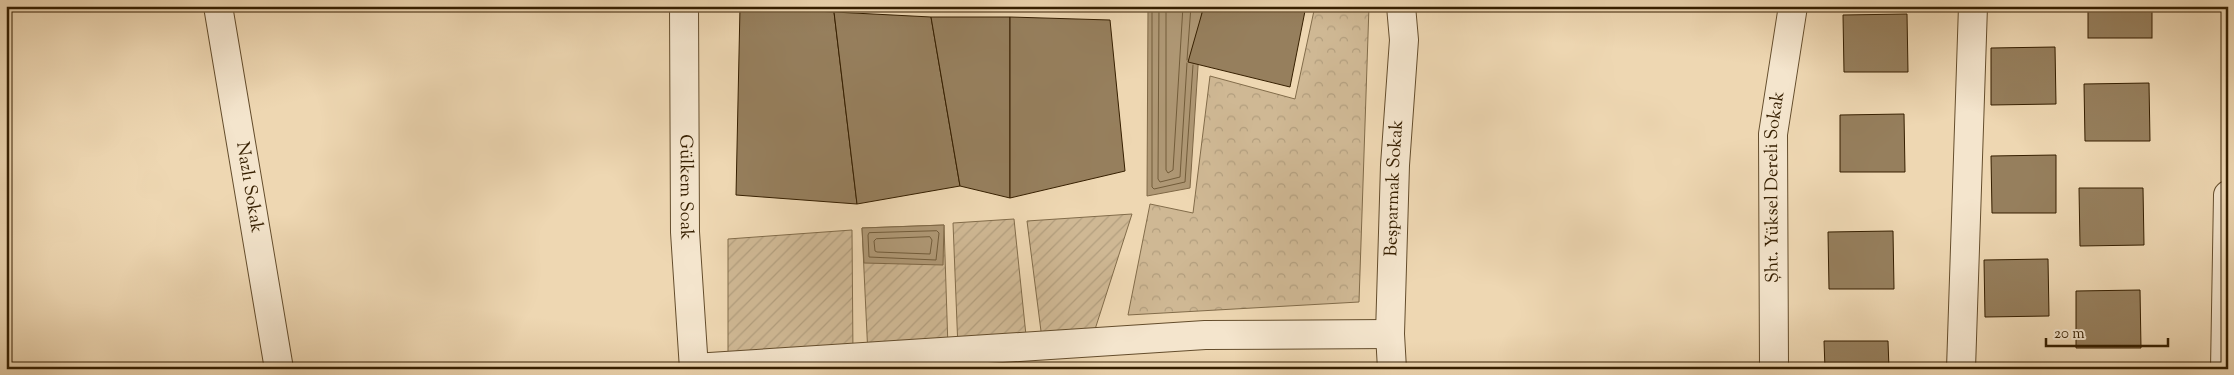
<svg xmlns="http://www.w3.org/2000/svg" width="2234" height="375" viewBox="0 0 2234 375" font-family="'Sorts Mill Goudy',serif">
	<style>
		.forest { fill: url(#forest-crowns); stroke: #826c4a }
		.garden { fill: url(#garden-furrows); stroke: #826c4a }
		.water { fill: #af9875; stroke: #7f6846 }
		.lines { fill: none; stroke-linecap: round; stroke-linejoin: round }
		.shore { stroke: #725c3a; stroke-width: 1 }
		.building { fill: #967f5d; stroke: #361f00 }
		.minor-casing { stroke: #644d2c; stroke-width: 30 }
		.minor { stroke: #f4e5cd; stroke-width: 28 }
		.labels { text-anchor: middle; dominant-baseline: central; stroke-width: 5; stroke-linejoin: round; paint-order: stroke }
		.street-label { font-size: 18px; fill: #361f00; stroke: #f4e5cd }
	</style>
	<defs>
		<pattern id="forest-crowns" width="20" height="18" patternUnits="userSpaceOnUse" patternTransform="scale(1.25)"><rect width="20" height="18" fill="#cfb894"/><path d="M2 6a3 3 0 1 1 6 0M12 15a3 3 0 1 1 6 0" fill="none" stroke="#b29e7e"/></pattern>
		<pattern id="garden-furrows" width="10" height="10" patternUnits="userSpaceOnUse" patternTransform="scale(1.25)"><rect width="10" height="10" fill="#cfb894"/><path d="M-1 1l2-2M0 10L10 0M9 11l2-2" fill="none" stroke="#b29e7e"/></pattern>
	</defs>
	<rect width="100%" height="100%" fill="#eed7b2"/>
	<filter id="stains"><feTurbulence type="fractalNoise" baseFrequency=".004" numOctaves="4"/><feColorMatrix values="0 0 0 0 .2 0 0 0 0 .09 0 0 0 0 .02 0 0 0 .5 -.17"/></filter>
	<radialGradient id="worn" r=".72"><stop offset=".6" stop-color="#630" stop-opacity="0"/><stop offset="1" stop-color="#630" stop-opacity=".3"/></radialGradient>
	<polygon class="forest" points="1315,6 1369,6 1359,302 1128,315 1150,204 1193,213 1210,76 1295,99"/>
	<g class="garden">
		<polygon points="1132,214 1090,345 1043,347 1027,221"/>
		<polygon points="1014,219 1027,345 958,349 953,223"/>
		<polygon points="944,225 948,348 868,356 862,228"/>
		<polygon points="852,230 853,356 728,358 728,239"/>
	</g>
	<g class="water">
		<polygon points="1148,6 1202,6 1190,188 1147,196"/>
		<polygon points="944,225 943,265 864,263 862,228"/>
	</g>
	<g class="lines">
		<g class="shore">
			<polyline points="1152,6 1152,187 1154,189 1185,182 1193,65"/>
			<polyline points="1159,6 1158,179 1160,182 1180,177 1187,63"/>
			<polyline points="1166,6 1166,170 1168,173 1173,170 1183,6"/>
			<polyline points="1187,60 1191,6"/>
			<polygon points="937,231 939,233 936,260 869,257 868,235 869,233"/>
			<polygon points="930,237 932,240 930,254 877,252 875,251 874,241 876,239"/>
		</g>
	</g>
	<g class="building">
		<polygon points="1204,6 1306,6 1290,87 1188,62"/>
		<rect x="2088" y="6" width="64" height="32"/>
		<polygon points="740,7 834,12 857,204 736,195"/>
		<polygon points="834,12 931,17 960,186 857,204"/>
		<polygon points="1907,14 1908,72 1844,72 1843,15"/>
		<polygon points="931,17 1010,17 1010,198 960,186"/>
		<polygon points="1010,17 1110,20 1125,171 1010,198"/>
		<polygon points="2055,47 2056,104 1991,105 1991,48"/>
		<polygon points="2149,83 2150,141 2085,141 2084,84"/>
		<polygon points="1904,114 1905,172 1840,172 1840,115"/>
		<polygon points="2056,155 2056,213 1992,213 1991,156"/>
		<polygon points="2079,188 2143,188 2144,245 2080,246"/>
		<polygon points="1893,231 1894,289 1829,289 1828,232"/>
		<polygon points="2048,259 2049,316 1985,317 1984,260"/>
		<polygon points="2140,290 2141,348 2076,348 2076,291"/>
		<polygon points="1824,341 1888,341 1889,369 1825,369"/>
		<rect x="1980" y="364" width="65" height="5"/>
		<polygon points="2140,367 2140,369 2076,369 2076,368"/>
	</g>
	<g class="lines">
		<g class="minor-casing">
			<g id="minor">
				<path id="s1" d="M 218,6 L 279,369"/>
				<path id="s2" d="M 684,6 L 685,232 L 694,369"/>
				<polyline points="694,368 1205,335 1390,334"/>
				<path id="s3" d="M 1392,369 L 1390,334 L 1395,165 L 1404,40 L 1401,6"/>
				<path id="s4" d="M 1774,369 L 1773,134 L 1793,6"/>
				<polyline points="1961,369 1973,6"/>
				<polyline points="2225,369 2228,195"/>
			</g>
		</g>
		<use href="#minor" class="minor"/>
	</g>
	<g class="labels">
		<g class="street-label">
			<text stroke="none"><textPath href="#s3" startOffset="181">Beşparmak Sokak</textPath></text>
			<text stroke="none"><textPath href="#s4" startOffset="182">Şht. Yüksel Dereli Sokak</textPath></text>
			<text stroke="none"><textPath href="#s1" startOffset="184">Nazlı Sokak</textPath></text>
			<text stroke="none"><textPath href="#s2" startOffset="181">Gülkem Soak</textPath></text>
		</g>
	</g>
	<rect width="2234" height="375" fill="none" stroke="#eed7b2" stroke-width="25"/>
	<rect x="8" y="8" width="2219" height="360" fill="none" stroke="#361f00" stroke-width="2.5"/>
	<rect x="12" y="12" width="2209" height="350" fill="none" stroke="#361f00"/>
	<path d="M2046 338v8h122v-8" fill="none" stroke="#361f00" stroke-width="2.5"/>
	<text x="2054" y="338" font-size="15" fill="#361f00" stroke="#f4e5cd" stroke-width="4" paint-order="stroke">20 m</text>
	<rect width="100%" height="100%" filter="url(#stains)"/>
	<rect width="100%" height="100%" fill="url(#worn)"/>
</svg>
